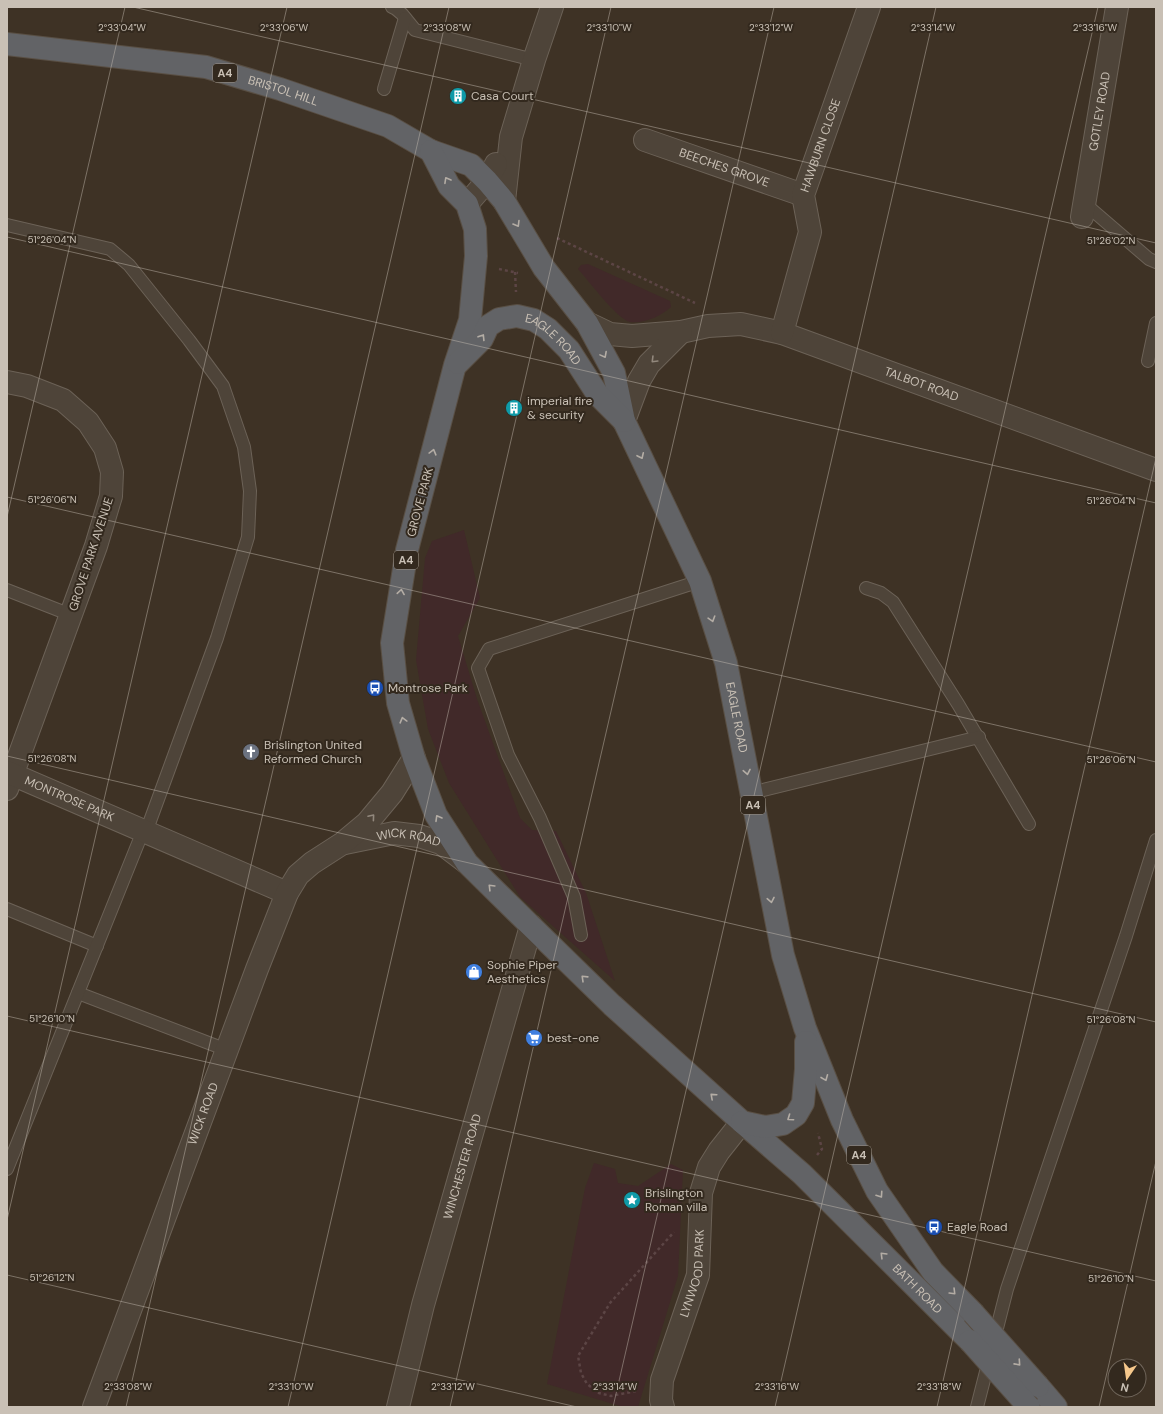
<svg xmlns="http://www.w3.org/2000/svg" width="1163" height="1414" viewBox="0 0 1163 1414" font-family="'DM Sans',sans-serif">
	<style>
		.green { fill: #412929 }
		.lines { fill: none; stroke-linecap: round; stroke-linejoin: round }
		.service-casing { stroke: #6c6257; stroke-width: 14 }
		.minor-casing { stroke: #6c6257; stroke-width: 24 }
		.tertiary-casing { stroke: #6c6257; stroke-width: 24 }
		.trunk-casing { stroke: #594f44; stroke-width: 24 }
		.path { stroke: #5c4545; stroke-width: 2.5; stroke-dasharray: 3 3; stroke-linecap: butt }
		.service { stroke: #4e4439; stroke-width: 12 }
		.minor { stroke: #4e4439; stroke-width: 22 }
		.tertiary { stroke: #4e4439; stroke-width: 22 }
		.trunk { stroke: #626366; stroke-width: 22 }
		.trunk-bridge-casing { stroke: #594f44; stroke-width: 24; stroke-linecap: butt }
		.trunk-bridge { stroke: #626366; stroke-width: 22 }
		.oneway { stroke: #b4ada5 }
		.oneway2 { stroke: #92887d }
		.ticks { fill: none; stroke: #c9c0b5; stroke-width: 1; stroke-opacity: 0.45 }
		.labels { text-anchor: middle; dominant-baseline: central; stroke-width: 4; stroke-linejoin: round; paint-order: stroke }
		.shield { fill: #33291e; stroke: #9c9388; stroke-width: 1 }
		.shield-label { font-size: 11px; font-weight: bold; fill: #c9c0b5 }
		.street-label { font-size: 12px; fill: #c9c0b5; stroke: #33291e }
		.poi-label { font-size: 12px; fill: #c9c0b5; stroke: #33291e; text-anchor: start }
		.ticks-label { font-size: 10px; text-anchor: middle; fill: #c9c0b5; stroke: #33291e; stroke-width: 4; stroke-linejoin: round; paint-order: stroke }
	</style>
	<rect width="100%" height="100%" fill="#3e3225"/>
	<g class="green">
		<path d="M 588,264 L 670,301 L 671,307 C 661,316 644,324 630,322 C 618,320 588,280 578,269 L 581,265 Z"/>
		<polygon points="464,530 480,598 458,636 477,699 520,818 532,830 556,831 586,893 615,981 520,897 449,783 428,729 416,660 425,558 432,541"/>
		<polygon points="594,1163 615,1169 618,1183 638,1186 671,1164 683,1170 678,1276 638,1407 623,1407 547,1384 585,1188"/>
	</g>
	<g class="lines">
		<g class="service-casing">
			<g id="service">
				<polyline points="392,7 396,9 402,14 415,30 534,60"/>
				<polyline points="384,89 405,18"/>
				<polyline points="1084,203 1149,259 1156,262"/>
				<polyline points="7,225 110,249 129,265 189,340 223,386 244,447 250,491 248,537 217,638 146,832"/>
				<polyline points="1148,361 1156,323"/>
				<polyline points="866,588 881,593 893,602 958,704 1029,824"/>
				<polyline points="7,590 71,615"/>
				<polyline points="751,793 979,737"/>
				<polyline points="7,909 97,946"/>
				<polyline points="581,935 574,897 540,818 508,755 478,668 489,649 700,581"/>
				<polyline points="78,993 227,1050"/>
				<polyline points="7,1169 143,831"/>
				<polyline points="994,1340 1007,1289 1126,936 1156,840"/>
				<polyline points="977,1407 989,1360"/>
			</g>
		</g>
		<g class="minor-casing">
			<g id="minor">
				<path id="s1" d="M 645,140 L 803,195"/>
				<polyline points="504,201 511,137 534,60 552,7"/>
				<polyline points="467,204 487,181 496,164"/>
				<path id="s2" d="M 1082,217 L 1117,7"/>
				<path id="s3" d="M 587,323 L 610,334 L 632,336 L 681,332 L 708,326 L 741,324 L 782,333 L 1156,470"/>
				<path id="s4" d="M 782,333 L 810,232 L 803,195 L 869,7"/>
				<polyline points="7,382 27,386 63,400 88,422 105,448 112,472 111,496 96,546 7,789"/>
				<polyline points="624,421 639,381 649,364 681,332"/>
				<path id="s5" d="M 7,772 L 287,893"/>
				<path id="s6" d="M 398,1407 L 423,1305 L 531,926"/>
				<path id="s7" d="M 663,1407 L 661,1400 L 662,1380 L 698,1275 L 701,1193 L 709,1167 L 719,1151 L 742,1122"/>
			</g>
		</g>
		<g class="tertiary-casing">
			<g id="tertiary">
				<path id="s8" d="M 345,843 L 394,833 L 419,836 L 441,843 L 466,862"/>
				<path id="s9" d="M 94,1407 L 257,969 L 287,893 L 298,875 L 312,863 L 343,843 L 367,823 L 392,793 L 414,758"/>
			</g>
		</g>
		<g class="trunk-casing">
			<g id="trunk">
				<path id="s10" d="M 7,44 L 206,67 L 280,89 L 388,126 L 431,151 L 471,165 L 487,181 L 504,201 L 544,268 L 587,323 L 614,373 L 624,421 L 700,581 L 726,663 L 783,955 L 805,1028 L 842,1120 L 877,1191 L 933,1272 L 973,1313"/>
				<path id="s11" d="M 431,151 L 449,186 L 467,204 L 475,229 L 476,256 L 470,320 L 455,365 L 407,550 L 392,643 L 398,703 L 414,758 L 436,815 L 467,863 L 531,926 L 612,1005 L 742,1122 L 802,1174 L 970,1341"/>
				<path id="s12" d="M 458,363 L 482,339 L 488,326 L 499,319 L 517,316 L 534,320 L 548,329 L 569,350 L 598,395 L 624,421"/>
				<polyline points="742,1122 765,1127 783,1124 796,1115 803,1103 806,1069 806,1042"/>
				<polyline points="1038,1386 1056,1407"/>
			</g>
		</g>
		<g class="path">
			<polyline points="557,238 695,303"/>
			<polyline points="499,269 518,273"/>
			<polyline points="515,272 516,292"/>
			<polyline points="817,1155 822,1149 818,1133"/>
			<polyline points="636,1391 611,1396 599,1393 587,1384 581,1373 578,1356 610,1303 674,1232"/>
		</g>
		<use href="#service" class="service"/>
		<use href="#minor" class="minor"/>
		<use href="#tertiary" class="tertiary"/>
		<use href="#trunk" class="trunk"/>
		<g class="trunk-bridge-casing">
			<g id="trunk-bridge">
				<polyline points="973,1313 1038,1386"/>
				<polyline points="970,1341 1029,1407"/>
			</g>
		</g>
		<use href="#trunk-bridge" class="trunk-bridge"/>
	</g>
	<defs><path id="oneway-chevron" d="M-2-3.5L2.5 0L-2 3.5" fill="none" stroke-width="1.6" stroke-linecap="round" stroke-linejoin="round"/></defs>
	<g class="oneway">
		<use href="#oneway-chevron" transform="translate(447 180) rotate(-119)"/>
		<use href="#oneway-chevron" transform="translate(517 224) rotate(59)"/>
		<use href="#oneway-chevron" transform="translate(482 337) rotate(-58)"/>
		<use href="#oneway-chevron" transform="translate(604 355) rotate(62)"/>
		<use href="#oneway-chevron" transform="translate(433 452) rotate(-75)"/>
		<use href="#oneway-chevron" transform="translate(641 456) rotate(65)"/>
		<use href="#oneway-chevron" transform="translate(401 592) rotate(-81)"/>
		<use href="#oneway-chevron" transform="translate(712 619) rotate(73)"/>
		<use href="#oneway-chevron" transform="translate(403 720) rotate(-105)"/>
		<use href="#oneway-chevron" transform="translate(747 772) rotate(79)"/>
		<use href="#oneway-chevron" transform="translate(438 818) rotate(-120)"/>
		<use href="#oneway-chevron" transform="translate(491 887) rotate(-135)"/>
		<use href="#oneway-chevron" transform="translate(771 900) rotate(79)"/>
		<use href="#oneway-chevron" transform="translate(584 978) rotate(-136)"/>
		<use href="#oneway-chevron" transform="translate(825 1078) rotate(68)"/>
		<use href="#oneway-chevron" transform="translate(713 1096) rotate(-138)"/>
		<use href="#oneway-chevron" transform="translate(790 1118) rotate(145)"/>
		<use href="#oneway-chevron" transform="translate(880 1195) rotate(56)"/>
		<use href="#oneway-chevron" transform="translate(883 1255) rotate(-135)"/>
		<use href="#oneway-chevron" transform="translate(953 1292) rotate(45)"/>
		<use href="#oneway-chevron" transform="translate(1018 1363) rotate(48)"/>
	</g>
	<g class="oneway2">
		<use href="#oneway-chevron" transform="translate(654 360) rotate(135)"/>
		<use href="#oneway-chevron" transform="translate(372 817) rotate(-50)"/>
	</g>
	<path class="ticks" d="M 133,7 L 1156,243M 7,237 L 1156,503M 7,497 L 1156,762M 7,517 L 125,7M 7,756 L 1156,1022M 7,1016 L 1156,1281M 7,1220 L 287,7M 7,1275 L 577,1407M 126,1407 L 449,7M 288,1407 L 611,7M 450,1407 L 774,7M 613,1407 L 936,7M 775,1407 L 1098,7M 937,1407 L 1156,458M 1099,1407 L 1156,1161"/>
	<defs>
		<g id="building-disc" transform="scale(0.9)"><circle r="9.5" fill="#0f9aa8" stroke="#33291e"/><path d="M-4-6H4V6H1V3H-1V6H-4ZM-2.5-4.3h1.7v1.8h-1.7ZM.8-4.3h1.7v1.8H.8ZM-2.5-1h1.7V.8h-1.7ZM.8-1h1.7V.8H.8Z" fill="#fff"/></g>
		<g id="bus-disc" transform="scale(0.9)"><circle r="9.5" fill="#1a4fb4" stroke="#33291e"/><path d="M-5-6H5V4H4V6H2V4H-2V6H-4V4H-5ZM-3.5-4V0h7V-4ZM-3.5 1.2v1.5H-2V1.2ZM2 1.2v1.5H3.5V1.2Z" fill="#fff"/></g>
		<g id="church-disc" transform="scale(0.9)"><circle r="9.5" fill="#6b7280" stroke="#33291e"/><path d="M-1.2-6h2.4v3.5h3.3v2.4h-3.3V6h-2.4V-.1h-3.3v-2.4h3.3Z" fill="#fff"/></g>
		<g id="shop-disc" transform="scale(0.9)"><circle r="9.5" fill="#3f7fe0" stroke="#33291e"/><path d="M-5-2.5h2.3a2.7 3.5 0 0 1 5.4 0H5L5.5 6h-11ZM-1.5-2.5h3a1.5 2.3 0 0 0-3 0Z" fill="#fff"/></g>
		<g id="supermarket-disc" transform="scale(0.9)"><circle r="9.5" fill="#3f7fe0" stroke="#33291e"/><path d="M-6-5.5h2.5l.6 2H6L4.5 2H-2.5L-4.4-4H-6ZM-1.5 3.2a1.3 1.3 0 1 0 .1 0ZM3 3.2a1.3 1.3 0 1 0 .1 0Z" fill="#fff"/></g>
		<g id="sight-disc" transform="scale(0.9)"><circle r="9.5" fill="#0f9aa8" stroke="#33291e"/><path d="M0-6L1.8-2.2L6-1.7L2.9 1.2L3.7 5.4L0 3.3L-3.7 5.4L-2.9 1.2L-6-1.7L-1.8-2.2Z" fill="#fff"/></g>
	</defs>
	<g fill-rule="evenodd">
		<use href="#building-disc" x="458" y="96"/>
		<use href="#building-disc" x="514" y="408"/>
		<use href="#bus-disc" x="375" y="688"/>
		<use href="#church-disc" x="251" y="752"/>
		<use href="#shop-disc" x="474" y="972"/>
		<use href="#supermarket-disc" x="534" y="1038"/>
		<use href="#sight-disc" x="632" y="1200"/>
		<use href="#bus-disc" x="934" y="1227"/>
	</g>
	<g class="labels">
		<g class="shield">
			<rect x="213" y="64" width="24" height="18" rx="3"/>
			<rect x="394" y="551" width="24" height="18" rx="3"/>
			<rect x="741" y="796" width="24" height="18" rx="3"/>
			<rect x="847" y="1146" width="24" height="18" rx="3"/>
		</g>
		<g class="shield-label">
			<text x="225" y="73">A4</text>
			<text x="406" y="560">A4</text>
			<text x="753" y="805">A4</text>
			<text x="859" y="1155">A4</text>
		</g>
		<g class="street-label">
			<text stroke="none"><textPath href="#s10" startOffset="281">BRISTOL HILL</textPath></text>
			<text stroke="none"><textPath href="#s2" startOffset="107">GOTLEY ROAD</textPath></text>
			<text stroke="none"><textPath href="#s4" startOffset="195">HAWBURN CLOSE</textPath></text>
			<text stroke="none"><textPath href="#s1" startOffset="84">BEECHES GROVE</textPath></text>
			<text stroke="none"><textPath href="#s12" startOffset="124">EAGLE ROAD</textPath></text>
			<text stroke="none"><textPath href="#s3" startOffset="348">TALBOT ROAD</textPath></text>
			<text transform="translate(420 502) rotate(-75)">GROVE PARK</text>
			<text transform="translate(91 554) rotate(-72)">GROVE PARK AVENUE</text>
			<text stroke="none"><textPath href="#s10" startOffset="1105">EAGLE ROAD</textPath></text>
			<text stroke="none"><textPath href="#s5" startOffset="68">MONTROSE PARK</textPath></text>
			<text stroke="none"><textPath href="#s8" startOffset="65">WICK ROAD</textPath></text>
			<text stroke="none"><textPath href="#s9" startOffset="313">WICK ROAD</textPath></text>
			<text stroke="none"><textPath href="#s6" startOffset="249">WINCHESTER ROAD</textPath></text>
			<text stroke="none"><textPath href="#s7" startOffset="139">LYNWOOD PARK</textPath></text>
			<text stroke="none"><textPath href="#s11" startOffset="1371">BATH ROAD</textPath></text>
		</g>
		<g class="poi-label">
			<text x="471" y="96">Casa Court</text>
			<text x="527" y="401">imperial fire<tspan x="527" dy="14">&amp; security</tspan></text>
			<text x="388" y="688">Montrose Park</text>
			<text x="264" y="745">Brislington United<tspan x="264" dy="14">Reformed Church</tspan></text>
			<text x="487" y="965">Sophie Piper<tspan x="487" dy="14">Aesthetics</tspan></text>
			<text x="547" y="1038">best-one</text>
			<text x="645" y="1193">Brislington<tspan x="645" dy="14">Roman villa</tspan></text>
			<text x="947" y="1227">Eagle Road</text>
		</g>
	</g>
	<g class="ticks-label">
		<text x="284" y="31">2°33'06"W</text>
		<text x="447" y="31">2°33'08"W</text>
		<text x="609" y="31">2°33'10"W</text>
		<text x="771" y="31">2°33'12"W</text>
		<text x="933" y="31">2°33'14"W</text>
		<text x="1095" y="31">2°33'16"W</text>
		<text x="122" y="31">2°33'04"W</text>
		<text x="52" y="243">51°26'04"N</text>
		<text x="1111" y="244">51°26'02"N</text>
		<text x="52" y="503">51°26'06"N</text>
		<text x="1111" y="504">51°26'04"N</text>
		<text x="52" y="762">51°26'08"N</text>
		<text x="1111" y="763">51°26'06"N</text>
		<text x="52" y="1022">51°26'10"N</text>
		<text x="1111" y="1023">51°26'08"N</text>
		<text x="52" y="1281">51°26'12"N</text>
		<text x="1111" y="1282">51°26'10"N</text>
		<text x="128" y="1390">2°33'08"W</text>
		<text x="291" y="1390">2°33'10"W</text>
		<text x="453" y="1390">2°33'12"W</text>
		<text x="615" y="1390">2°33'14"W</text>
		<text x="777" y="1390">2°33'16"W</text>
		<text x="939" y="1390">2°33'18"W</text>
	</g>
	<rect width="1163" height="1414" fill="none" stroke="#c9c0b5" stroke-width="16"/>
	<g transform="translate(1127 1378) rotate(193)"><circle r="19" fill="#33291e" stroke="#6f655a"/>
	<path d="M0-3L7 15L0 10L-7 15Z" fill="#f6c88c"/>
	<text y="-6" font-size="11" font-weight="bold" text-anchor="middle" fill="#c9c0b5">N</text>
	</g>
</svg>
